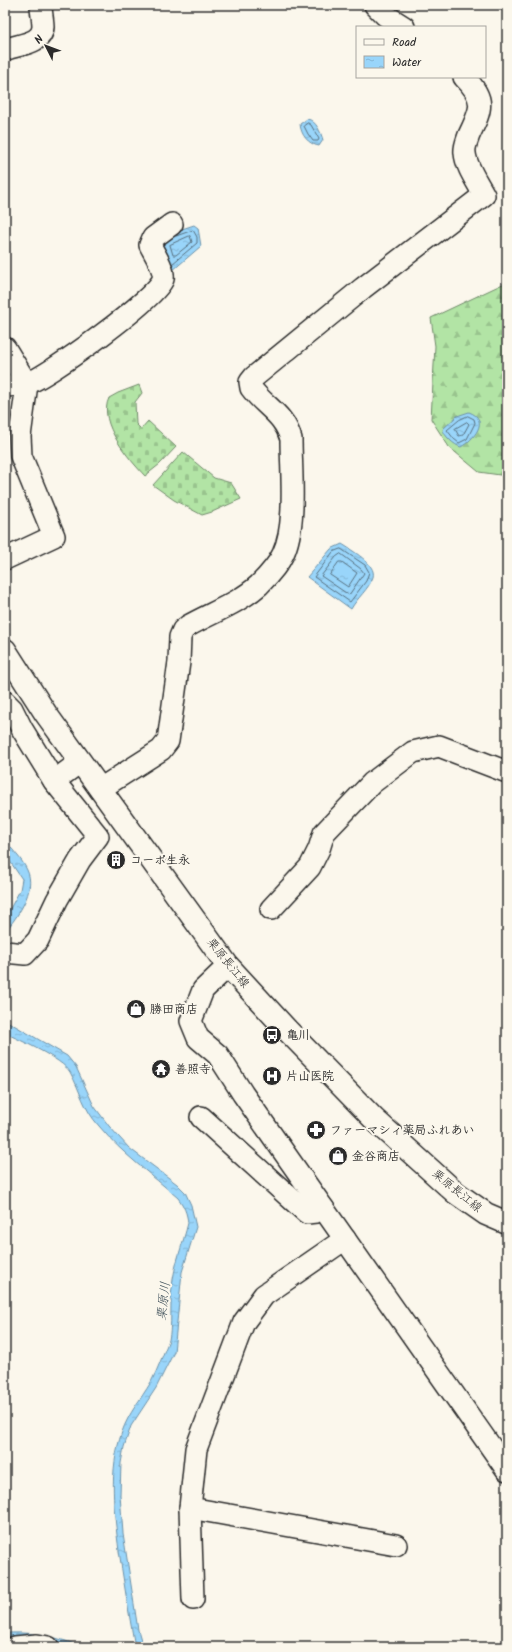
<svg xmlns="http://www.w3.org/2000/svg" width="512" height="1652" viewBox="0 0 512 1652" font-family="Kalam,'Klee One',sans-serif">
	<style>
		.forest { fill: url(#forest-firs); stroke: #6e8868 }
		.cemetery { fill: url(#cemetery-stones); stroke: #6e8868 }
		.water { fill: url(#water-ripples); stroke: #6d91a7 }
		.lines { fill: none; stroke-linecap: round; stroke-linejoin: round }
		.shore { stroke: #576f7e; stroke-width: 1 }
		.street-casing { stroke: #2b2b2b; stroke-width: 24 }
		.secondary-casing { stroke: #2b2b2b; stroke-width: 25 }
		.street { stroke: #fbf7ec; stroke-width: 21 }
		.secondary { stroke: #fbf7ec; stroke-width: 22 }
		.labels { text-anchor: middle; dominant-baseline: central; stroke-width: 4; stroke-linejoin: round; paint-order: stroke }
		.poi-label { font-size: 12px; font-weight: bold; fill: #2b2b2b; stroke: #fbf7ec; text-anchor: start }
		.street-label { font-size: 12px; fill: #2b2b2b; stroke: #fbf7ec }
		.water-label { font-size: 13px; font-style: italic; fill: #46565f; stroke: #fbf7ec }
	</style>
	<defs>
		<pattern id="forest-firs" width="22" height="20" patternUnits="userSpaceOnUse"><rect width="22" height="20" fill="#b2e4a5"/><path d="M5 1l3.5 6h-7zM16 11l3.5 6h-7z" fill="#99c48e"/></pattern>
		<pattern id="cemetery-stones" width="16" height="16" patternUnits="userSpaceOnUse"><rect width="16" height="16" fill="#b2e4a5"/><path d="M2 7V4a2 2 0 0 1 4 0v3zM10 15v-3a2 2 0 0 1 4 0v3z" fill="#99c48e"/></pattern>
		<pattern id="water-ripples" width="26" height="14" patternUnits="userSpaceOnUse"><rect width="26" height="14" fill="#99d5fa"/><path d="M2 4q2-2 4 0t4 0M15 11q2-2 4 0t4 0" fill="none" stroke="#84b7d6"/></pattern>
	</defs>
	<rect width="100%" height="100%" fill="#fbf7ec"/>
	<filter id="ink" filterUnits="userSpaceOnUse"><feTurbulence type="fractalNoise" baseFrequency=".025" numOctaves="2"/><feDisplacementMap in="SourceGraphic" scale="8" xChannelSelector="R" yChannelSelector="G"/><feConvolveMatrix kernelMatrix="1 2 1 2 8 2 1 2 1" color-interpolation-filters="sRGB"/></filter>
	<g filter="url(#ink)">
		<polygon class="forest" points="507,282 507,476 479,472 449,447 431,419 435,346 431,318"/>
		<g class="cemetery">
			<path d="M 139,385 L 142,393 L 135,402 L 136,424 L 141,429 L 148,421 L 176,447 L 160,464 L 145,476 C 130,460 97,423 109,398 L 118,393 Z"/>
			<polygon points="183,452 214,478 231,483 241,499 212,512 202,515 174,500 153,485"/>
		</g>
		<g class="water">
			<path d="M 307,119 C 316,120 321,133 323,140 L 319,146 C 308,144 301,135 300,124 Z"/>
			<polygon points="194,225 198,228 201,246 172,271 160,242 173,232"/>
			<path d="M 469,412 C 491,420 473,440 461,447 C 455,446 443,435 443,429 L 457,416 Z"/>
			<path d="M 342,544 C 351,550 377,564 373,577 C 369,589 357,598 351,609 L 307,577 L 331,549 Z"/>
			<path d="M 5,840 C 12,850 22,859 27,870 C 37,890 17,917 5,932 L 5,918 L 20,890 L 22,879 L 5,854 Z"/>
			<path d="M 5,1020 L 67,1056 L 76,1067 L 94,1106 L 109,1126 L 129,1148 L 177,1184 L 185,1192 L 191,1205 L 196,1227 L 182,1272 L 174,1352 L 156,1388 L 131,1426 L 124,1447 L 121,1463 L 120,1495 L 123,1533 L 138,1630 L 143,1647 L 135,1647 C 129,1615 124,1583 119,1551 C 114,1511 108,1471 122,1432 C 128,1414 141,1399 151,1382 C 158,1369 163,1354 169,1340 C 172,1326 170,1303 172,1287 C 174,1265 183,1244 188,1223 C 187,1213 184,1206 178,1198 C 151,1174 122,1154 99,1126 C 83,1108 81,1092 70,1072 C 62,1059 20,1040 5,1033 Z"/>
			<path d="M 9,1633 C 39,1632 55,1637 83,1647 L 68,1647 L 47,1642 L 10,1641 Z"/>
		</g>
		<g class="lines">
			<g class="shore">
				<polygon points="308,123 311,125 319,139 318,141 313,141 308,134 304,126"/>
				<polygon points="190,236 192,242 176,255 173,255 170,245"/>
				<polyline points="172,264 197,243 197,237 193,230 176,236"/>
				<polygon points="468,416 474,419 475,423 467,439 459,443 454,439 447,430 459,420"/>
				<polygon points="467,422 469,424 463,435 459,436 455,429"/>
				<polygon points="341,549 365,565 369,572 366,581 350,602 314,577 333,552"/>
				<polygon points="341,554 361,569 364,573 349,595 321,576 336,557"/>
				<polygon points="339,562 342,562 357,573 348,587 330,575"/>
			</g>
			<g class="street-casing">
				<g id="street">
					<polyline points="375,5 385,15 404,27"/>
					<path d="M 5,50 C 17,44 42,45 43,27 C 43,20 41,12 41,5"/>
					<polyline points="5,348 27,384 20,436 21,456 54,536 5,559"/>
					<path d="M 5,386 C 12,385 20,386 26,384 C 46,378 160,296 163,279 C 165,270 154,253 150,245 L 153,238 L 172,224"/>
					<polyline points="5,702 12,709 22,729 54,781 80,762"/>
					<path d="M 100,789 L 161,750 L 168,741 L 179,662 L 180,637 L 183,630 L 188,626 C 211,613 239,603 259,585 C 268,576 278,565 283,554 C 297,525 291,472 291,439 C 284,414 265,407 251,388 L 250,382 L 254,377 L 363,288 L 484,195 C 478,183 466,167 465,153 C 464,147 467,141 469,135 C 481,110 487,100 464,77"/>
					<polyline points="271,909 310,867 319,849 324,833 372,783 413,752 439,746 507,772"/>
					<polyline points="5,952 25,954 38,940 57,900 80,860 98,836 54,781"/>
					<polyline points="228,966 203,990 191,1021 198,1038 218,1055 243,1094 507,1470"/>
					<polyline points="201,1117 307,1213 316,1212 323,1208"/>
					<polyline points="190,1508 396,1545"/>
					<polyline points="193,1599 190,1508 196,1449 244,1322 264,1295 345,1239"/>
					<polyline points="15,1647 37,1645 48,1647"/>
				</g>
			</g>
			<g class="secondary-casing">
				<polyline id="secondary" points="5,650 46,714 228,966 287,1030 374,1119 456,1193 486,1214 507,1223"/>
			</g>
			<use href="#street" class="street"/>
			<use href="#secondary" class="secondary"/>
		</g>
	</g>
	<defs>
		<g id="building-disc" transform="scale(1)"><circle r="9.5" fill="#2b2b2b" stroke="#fbf7ec"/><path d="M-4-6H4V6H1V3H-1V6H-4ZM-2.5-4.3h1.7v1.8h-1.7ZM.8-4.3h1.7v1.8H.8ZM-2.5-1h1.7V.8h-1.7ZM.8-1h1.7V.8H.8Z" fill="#fff"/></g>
		<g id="shop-disc" transform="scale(1)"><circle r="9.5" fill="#2b2b2b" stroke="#fbf7ec"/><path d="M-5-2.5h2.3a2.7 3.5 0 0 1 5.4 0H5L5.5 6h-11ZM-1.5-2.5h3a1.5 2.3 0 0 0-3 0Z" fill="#fff"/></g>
		<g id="bus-disc" transform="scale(1)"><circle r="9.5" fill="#2b2b2b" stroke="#fbf7ec"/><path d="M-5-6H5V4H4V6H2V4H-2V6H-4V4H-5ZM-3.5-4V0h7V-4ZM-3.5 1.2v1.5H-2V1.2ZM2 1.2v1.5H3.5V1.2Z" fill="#fff"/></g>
		<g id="temple-disc" transform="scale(1)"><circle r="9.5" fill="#2b2b2b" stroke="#fbf7ec"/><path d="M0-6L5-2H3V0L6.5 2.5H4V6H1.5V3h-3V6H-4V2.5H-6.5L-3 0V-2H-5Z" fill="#fff"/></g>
		<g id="hospital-disc" transform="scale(1)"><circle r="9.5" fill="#2b2b2b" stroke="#fbf7ec"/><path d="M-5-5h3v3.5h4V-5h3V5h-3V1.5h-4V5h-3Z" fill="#fff"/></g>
		<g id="pharmacy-disc" transform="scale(1)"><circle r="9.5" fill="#2b2b2b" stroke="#fbf7ec"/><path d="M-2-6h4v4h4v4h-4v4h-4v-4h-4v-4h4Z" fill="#fff"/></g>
	</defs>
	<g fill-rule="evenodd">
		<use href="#building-disc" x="116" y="860"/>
		<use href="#shop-disc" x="136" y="1009"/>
		<use href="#bus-disc" x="272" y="1035"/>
		<use href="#temple-disc" x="161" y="1069"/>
		<use href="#hospital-disc" x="272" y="1076"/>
		<use href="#pharmacy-disc" x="316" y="1130"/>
		<use href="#shop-disc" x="338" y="1156"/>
	</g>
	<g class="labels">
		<g class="poi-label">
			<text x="130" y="860">コーポ生永</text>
			<text x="150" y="1009">勝田商店</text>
			<text x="286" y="1035">亀川</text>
			<text x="175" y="1069">善照寺</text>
			<text x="286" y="1076">片山医院</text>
			<text x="330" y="1130">ファーマシィ薬局ふれあい</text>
			<text x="352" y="1156">金谷商店</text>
		</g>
		<g class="street-label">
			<text transform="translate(228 963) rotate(51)">栗原長江線</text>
			<text transform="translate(457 1191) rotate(39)">栗原長江線</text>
		</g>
		<g class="water-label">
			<text transform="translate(164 1301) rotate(-84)">栗原川</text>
		</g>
	</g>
	<rect width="512" height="1652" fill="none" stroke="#fbf7ec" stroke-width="20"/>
	<rect x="10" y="10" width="492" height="1632" fill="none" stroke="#2b2b2b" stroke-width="1.5" filter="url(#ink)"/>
	<rect x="356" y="26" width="130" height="52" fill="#fbf7ec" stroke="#a8a59f"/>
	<rect x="364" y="39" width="20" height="6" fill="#fbf7ec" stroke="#a8a59f"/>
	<text x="392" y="46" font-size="12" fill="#2b2b2b">Road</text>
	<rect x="364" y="56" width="20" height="12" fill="url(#water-ripples)" stroke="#a8a59f"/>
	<text x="392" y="66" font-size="12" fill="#2b2b2b">Water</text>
	<g transform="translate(46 46) rotate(312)" stroke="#fbf7ec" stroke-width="3" paint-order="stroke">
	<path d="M0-3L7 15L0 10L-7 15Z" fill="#2b2b2b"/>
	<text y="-6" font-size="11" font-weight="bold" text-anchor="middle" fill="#2b2b2b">N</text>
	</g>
</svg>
